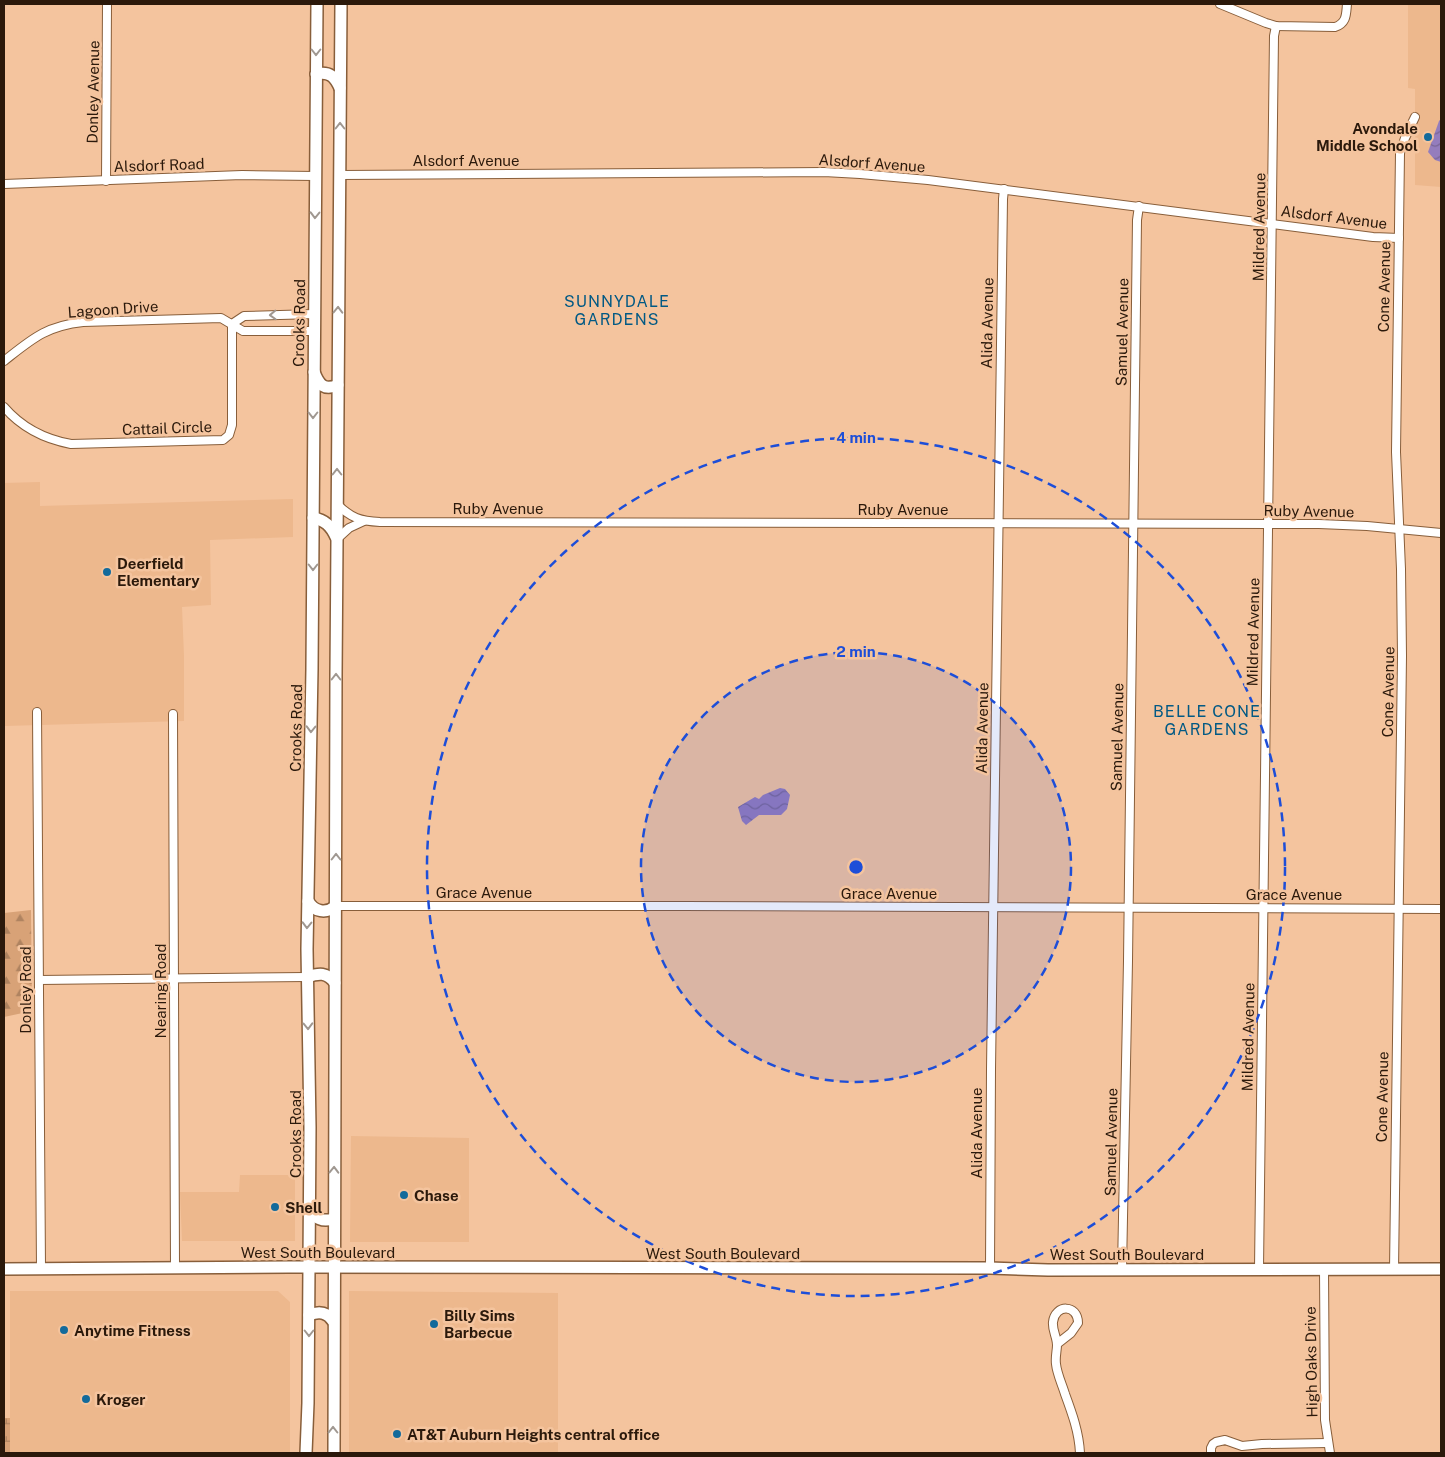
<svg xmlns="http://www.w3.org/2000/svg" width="1445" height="1457" viewBox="0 0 1445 1457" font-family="'Public Sans',sans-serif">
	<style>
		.built { fill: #edb88d }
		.forest { fill: url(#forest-firs) }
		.wetland { fill: url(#wetland-marsh) }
		.water { fill: url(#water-waves) }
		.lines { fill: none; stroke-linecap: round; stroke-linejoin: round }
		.street-casing { stroke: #885e3a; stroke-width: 10 }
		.secondary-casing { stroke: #885e3a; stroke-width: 14 }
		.street { stroke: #fff; stroke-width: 8 }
		.secondary { stroke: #fff; stroke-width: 11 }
		.oneway { stroke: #a09891 }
		.ring { fill: none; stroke: #1d4ed8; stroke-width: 2.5; stroke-dasharray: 9 6 }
		.poi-dot { fill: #136a9b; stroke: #f4c49e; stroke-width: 2 }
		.labels { text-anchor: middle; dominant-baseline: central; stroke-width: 5; stroke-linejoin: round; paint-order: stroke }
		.street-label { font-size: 15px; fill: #2b190b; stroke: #f4c49e }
		.poi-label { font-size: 15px; font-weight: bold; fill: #2b190b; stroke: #f4c49e; text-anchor: start }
		.neighbourhood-label { font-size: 16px; letter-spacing: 1px; fill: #025984; stroke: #f4c49e }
		.centre { fill: #1d4ed8; stroke: #f4c49e; stroke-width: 2.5 }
		.ring-label { font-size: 15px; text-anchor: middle; font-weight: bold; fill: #1d4ed8; stroke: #f4c49e; stroke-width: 5; stroke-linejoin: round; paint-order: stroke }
	</style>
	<defs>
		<pattern id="forest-firs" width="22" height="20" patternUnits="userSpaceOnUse" patternTransform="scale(1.25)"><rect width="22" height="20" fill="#d8a277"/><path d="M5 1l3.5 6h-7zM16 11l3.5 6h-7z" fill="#af8360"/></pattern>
		<pattern id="wetland-marsh" width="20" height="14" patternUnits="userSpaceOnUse" patternTransform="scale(1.25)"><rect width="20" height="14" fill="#d8a277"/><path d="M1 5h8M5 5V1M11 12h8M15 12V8" fill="none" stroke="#af8360"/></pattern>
		<pattern id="water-waves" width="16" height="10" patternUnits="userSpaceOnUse" patternTransform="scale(1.25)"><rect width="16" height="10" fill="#947dbd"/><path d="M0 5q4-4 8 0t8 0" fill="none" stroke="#796698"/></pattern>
	</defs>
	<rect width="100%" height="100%" fill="#f4c49e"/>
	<g class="built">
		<polygon points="1408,4 1441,4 1441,187 1415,185 1415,89 1408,88"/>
		<polygon points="40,482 40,506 293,499 293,537 210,540 211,605 182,607 184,656 184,721 4,726 4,483"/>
		<polygon points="351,1136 469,1138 469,1242 350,1242"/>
		<polygon points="240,1175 295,1175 295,1241 182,1241 180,1192 239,1192"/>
		<polygon points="10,1291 278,1291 290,1302 290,1453 10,1453"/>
		<polygon points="349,1291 558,1293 558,1453 349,1453"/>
	</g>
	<polygon class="forest" points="31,910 32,1011 4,1017 4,913"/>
	<rect class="wetland" x="4" y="1418" width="6" height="35"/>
	<g class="water">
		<polygon points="1441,119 1441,162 1435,160 1428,152 1439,121"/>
		<polygon points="780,788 785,789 790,795 787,809 781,815 759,815 746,825 742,821 738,807 755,797 759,799 763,795"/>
	</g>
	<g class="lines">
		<g class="street-casing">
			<g id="street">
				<path d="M 1220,4 L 1266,23 L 1276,26 L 1335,27 C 1347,23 1346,14 1347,4"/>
				<polyline points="340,175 824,172 860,174 928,180 1373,237 1399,238"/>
				<polyline points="106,181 107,4"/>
				<polyline points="4,184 242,175 315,176"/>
				<polyline points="232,324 244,316 315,314"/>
				<path d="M 4,361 C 32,339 46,326 83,322 L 221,318 L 243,331 L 314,331"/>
				<path d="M 4,407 C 22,428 44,439 71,444 L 223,440 L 229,435 L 232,425 L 232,324"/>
				<path d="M 337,504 C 351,518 360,521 380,522 L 1319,524 L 1367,526 L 1441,533"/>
				<polyline points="337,539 349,528 364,521"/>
				<polyline points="37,712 41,1268"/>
				<polyline points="173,714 175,1267"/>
				<polyline points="336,906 682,906 1441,909"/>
				<polyline points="39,980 307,977"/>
				<polyline points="990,1268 991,1069 1003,199 1004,189"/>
				<polyline points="1122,1269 1128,961 1137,220 1139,206"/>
				<polyline points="1259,1269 1274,36 1276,26"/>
				<polyline points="1324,1269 1325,1420 1330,1453"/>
				<polyline points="1394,1270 1402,656 1401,569 1396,452 1400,153 1405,138 1415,117"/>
				<path d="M 1057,1344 L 1071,1333 L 1078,1323 C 1078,1304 1055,1304 1053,1322 C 1052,1330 1057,1337 1057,1345 C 1057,1351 1055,1357 1056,1364 C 1057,1374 1062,1384 1065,1394 C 1072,1413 1079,1432 1080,1453"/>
				<polyline points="1211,1453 1211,1448 1213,1444 1216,1442 1225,1440 1242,1446 1262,1444 1328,1443"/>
			</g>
		</g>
		<g class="secondary-casing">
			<g id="secondary">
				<path d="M 316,74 C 330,71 335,77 340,88"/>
				<path d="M 314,372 C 319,385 324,391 338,385"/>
				<path d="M 313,518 C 325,520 331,526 336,537"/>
				<path d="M 308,901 C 314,912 326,914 336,906"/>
				<path d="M 307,977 C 319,973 327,972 335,983"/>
				<path d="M 310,1210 C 317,1219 322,1222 333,1219"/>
				<polyline points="4,1269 289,1267 990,1268 1048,1270 1441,1269"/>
				<path d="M 309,1315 C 319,1311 327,1312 333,1321"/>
				<polyline points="306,1453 308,1403 310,1127 307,949 312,669 317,4"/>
				<polyline points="334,1453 336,675 341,4"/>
			</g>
		</g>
		<use href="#street" class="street"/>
		<use href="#secondary" class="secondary"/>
	</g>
	<defs><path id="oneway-chevron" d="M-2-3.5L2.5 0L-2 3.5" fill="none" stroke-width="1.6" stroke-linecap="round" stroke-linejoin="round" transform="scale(1.25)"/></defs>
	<g class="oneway">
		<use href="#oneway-chevron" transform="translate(316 52) rotate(90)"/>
		<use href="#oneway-chevron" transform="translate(340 126) rotate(-90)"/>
		<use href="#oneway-chevron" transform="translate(315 215) rotate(91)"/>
		<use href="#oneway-chevron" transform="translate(338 310) rotate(-89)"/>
		<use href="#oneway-chevron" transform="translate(273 315) rotate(178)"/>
		<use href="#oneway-chevron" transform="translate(313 415) rotate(90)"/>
		<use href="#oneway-chevron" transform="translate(337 472) rotate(-90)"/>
		<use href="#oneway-chevron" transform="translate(313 567) rotate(90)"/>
		<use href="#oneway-chevron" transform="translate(336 677) rotate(-90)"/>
		<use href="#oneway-chevron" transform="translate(311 729) rotate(91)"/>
		<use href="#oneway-chevron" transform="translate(336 857) rotate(-90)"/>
		<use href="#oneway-chevron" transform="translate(307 925) rotate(91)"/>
		<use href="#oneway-chevron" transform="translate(308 1026) rotate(89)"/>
		<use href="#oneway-chevron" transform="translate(334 1170) rotate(-89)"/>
		<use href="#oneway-chevron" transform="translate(309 1333) rotate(90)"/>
		<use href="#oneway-chevron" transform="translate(333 1430) rotate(-90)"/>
	</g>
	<circle cx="856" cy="867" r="215" fill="#1d4ed8" fill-opacity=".12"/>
	<g class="ring">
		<circle cx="856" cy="867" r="215"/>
		<circle cx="856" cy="867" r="429"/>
	</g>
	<g class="poi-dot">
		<circle cx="1428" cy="137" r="5"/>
		<circle cx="107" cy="572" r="5"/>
		<circle cx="404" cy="1195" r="5"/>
		<circle cx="275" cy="1207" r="5"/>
		<circle cx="434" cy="1324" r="5"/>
		<circle cx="64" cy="1330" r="5"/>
		<circle cx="86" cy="1399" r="5"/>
		<circle cx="397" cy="1434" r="5"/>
	</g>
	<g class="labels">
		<g class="street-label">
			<text transform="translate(93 92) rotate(-89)">Donley Avenue</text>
			<text x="466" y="160">Alsdorf Avenue</text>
			<text transform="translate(872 163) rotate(4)">Alsdorf Avenue</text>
			<text transform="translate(159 165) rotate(-2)">Alsdorf Road</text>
			<text transform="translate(1334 217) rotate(7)">Alsdorf Avenue</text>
			<text transform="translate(1259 227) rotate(-89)">Mildred Avenue</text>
			<text transform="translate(1384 287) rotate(-89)">Cone Avenue</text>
			<text transform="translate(113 309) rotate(-4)">Lagoon Drive</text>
			<text transform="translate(299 323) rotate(-89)">Crooks Road</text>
			<text transform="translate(987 323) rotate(-89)">Alida Avenue</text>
			<text transform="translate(1122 332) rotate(-89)">Samuel Avenue</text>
			<text transform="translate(167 428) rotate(-2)">Cattail Circle</text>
			<text x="498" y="508">Ruby Avenue</text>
			<text x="903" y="509">Ruby Avenue</text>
			<text transform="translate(1309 511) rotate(1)">Ruby Avenue</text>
			<text transform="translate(1253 632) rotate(-89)">Mildred Avenue</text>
			<text transform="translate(1388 692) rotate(-89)">Cone Avenue</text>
			<text transform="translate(296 728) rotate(-89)">Crooks Road</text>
			<text transform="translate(982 728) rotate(-89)">Alida Avenue</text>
			<text transform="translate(1117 737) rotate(-89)">Samuel Avenue</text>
			<text x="484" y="892">Grace Avenue</text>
			<text x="889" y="893">Grace Avenue</text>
			<text x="1294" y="894">Grace Avenue</text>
			<text transform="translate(25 990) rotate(-90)">Donley Road</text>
			<text transform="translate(160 991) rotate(-90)">Nearing Road</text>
			<text transform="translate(1248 1037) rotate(-89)">Mildred Avenue</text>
			<text transform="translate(1382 1097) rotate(-89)">Cone Avenue</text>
			<text transform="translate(976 1133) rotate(-90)">Alida Avenue</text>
			<text transform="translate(295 1134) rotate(-90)">Crooks Road</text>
			<text transform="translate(1111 1142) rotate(-89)">Samuel Avenue</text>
			<text x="318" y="1252">West South Boulevard</text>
			<text x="723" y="1253">West South Boulevard</text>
			<text x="1127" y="1254">West South Boulevard</text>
			<text transform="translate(1311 1362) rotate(-91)">High Oaks Drive</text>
		</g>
		<g class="poi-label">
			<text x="1418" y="128" text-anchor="end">Avondale<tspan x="1418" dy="17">Middle School</tspan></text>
			<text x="117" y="563">Deerfield<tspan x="117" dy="17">Elementary</tspan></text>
			<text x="414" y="1195">Chase</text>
			<text x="285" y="1207">Shell</text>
			<text x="444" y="1315">Billy Sims<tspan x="444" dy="17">Barbecue</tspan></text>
			<text x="74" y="1330">Anytime Fitness</text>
			<text x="96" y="1399">Kroger</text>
			<text x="407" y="1434">AT&amp;T Auburn Heights central office</text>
		</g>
		<g class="neighbourhood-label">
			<text x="617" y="301">SUNNYDALE<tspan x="617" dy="18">GARDENS</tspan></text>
			<text x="1207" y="711">BELLE CONE<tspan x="1207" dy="18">GARDENS</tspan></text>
		</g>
	</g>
	<circle cx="856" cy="867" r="8" class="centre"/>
	<g class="ring-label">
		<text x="856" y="443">4 min</text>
		<text x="856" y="657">2 min</text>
	</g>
	<rect width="1445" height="1457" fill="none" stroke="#2b190b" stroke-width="10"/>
</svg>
